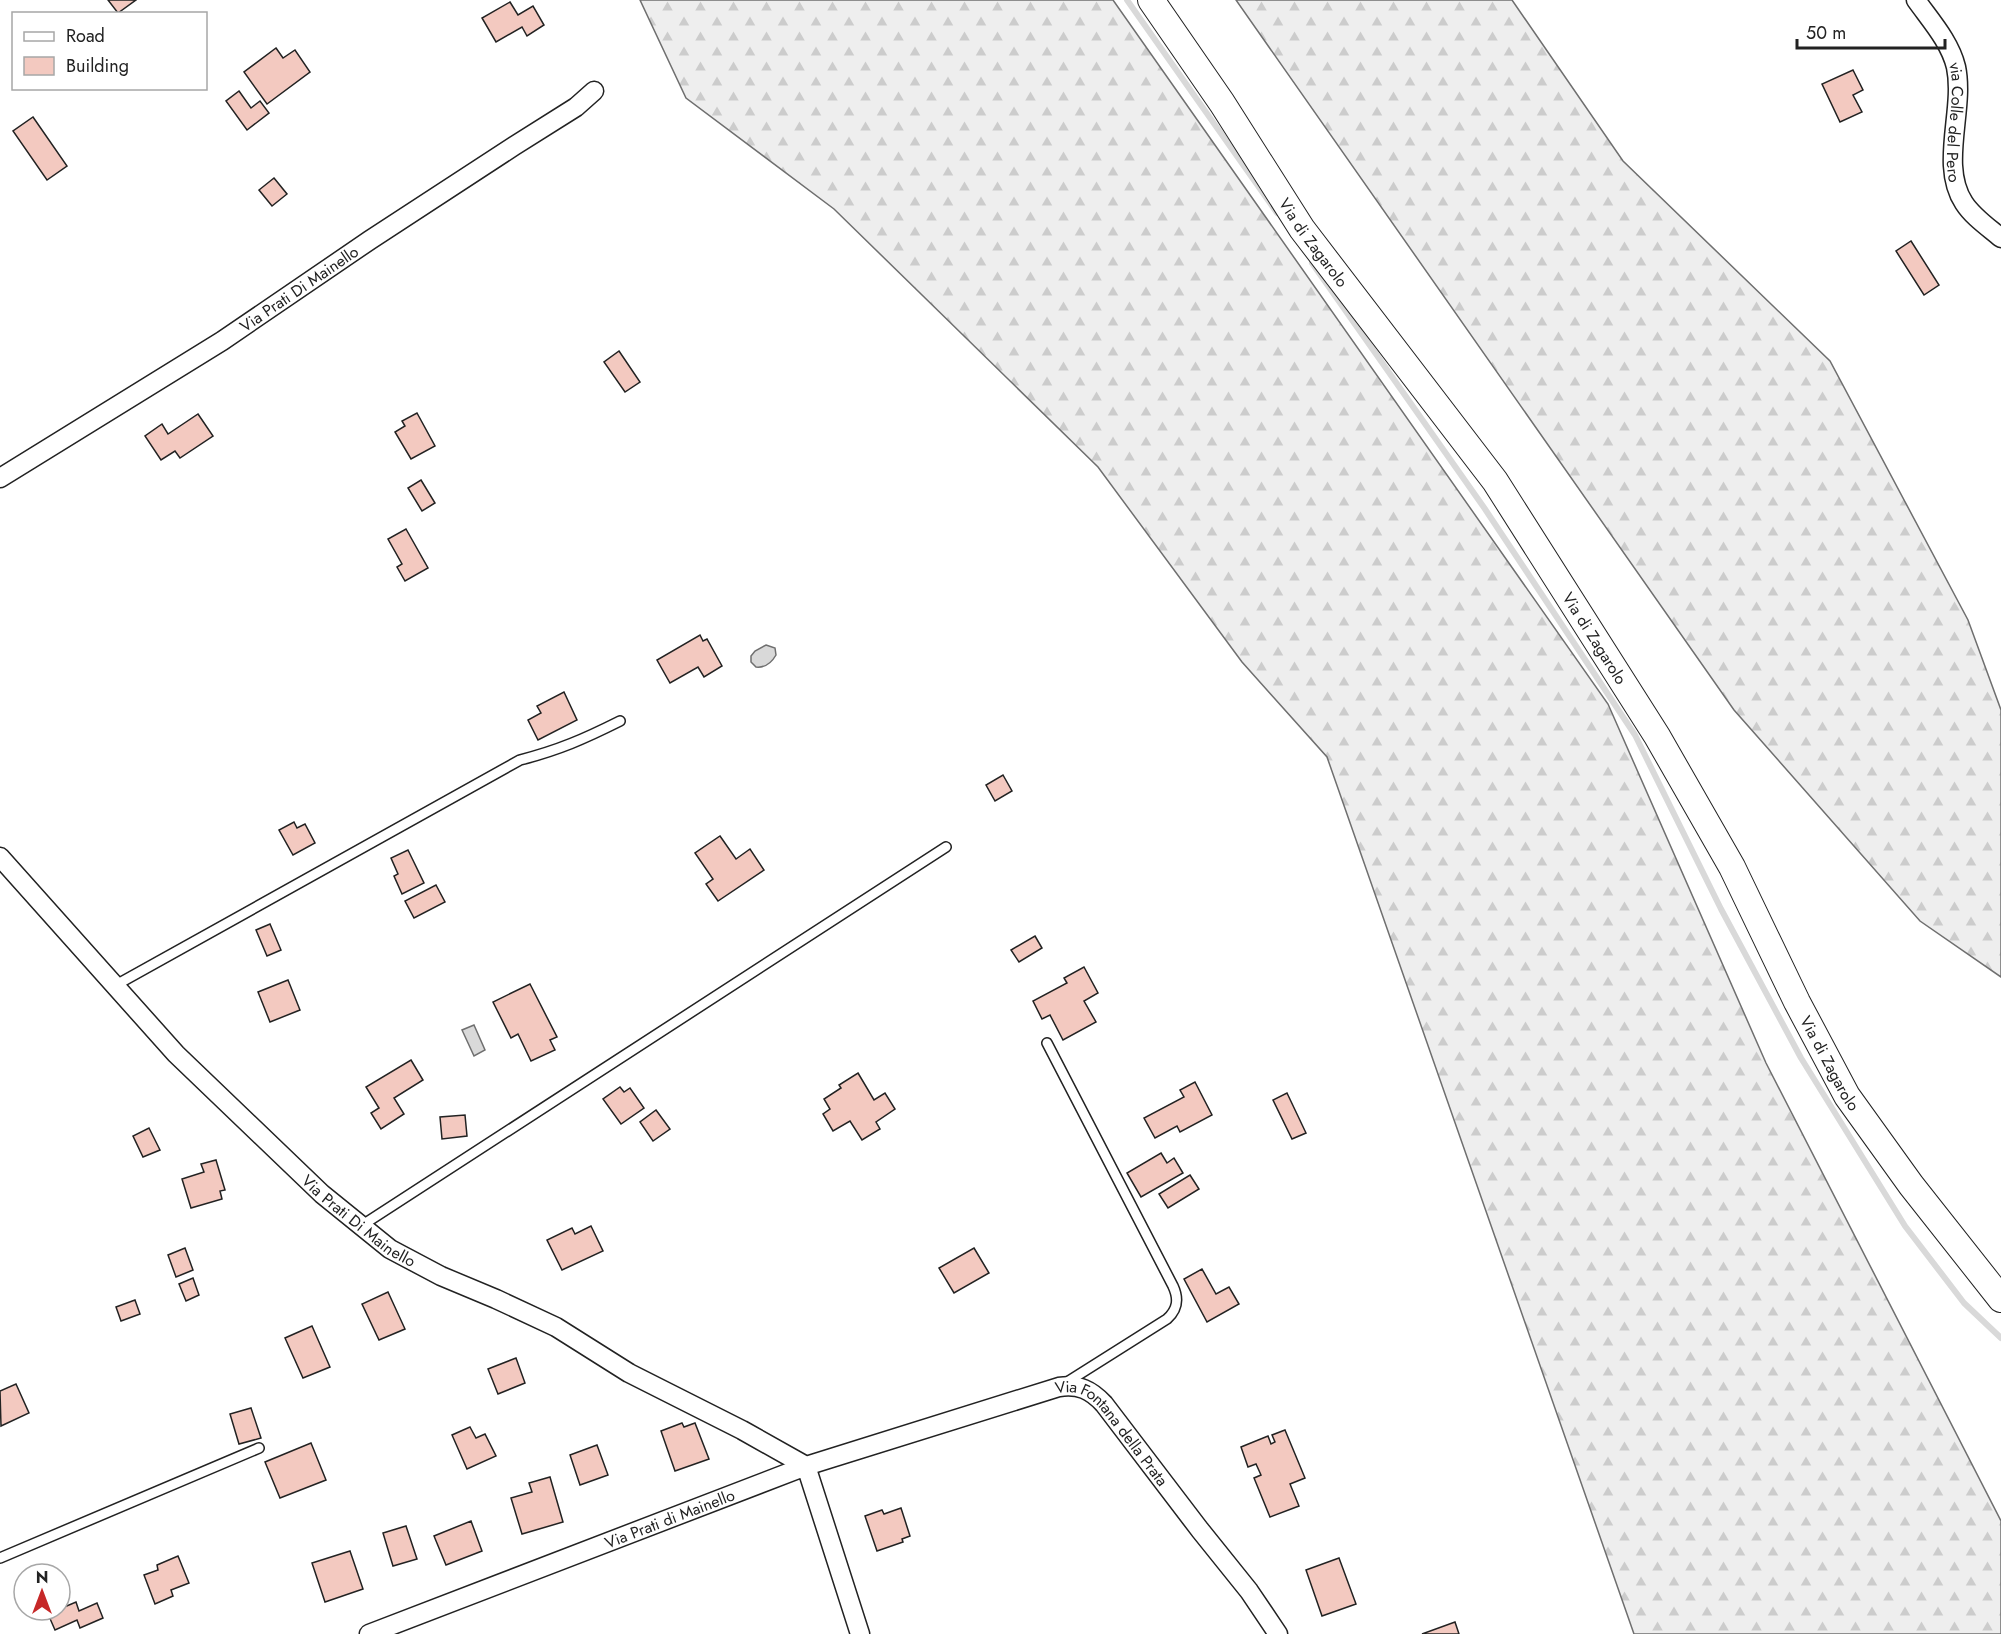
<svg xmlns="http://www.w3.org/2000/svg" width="2001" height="1634" viewBox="0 0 2001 1634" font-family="Jost,sans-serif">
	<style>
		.forest { fill: url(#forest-firs); stroke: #6f6f6f; stroke-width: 1.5 }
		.water { fill: #d9d9d9; stroke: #6f6f6f; stroke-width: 1.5 }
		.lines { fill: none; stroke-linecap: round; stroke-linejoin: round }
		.stream { stroke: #d9d9d9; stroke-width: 6 }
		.building { fill: #f3c9c0; stroke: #222; stroke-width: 1.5 }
		.service-casing { stroke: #222; stroke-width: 12 }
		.minor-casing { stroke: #222; stroke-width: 21 }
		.secondary-casing { stroke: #222; stroke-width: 28 }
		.service { stroke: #fff; stroke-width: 9 }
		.minor { stroke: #fff; stroke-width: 18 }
		.secondary { stroke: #fff; stroke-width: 26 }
		.labels { text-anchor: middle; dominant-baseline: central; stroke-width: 4.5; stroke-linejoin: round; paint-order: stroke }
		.street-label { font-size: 16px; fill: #222; stroke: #fff }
	</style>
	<defs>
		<pattern id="forest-firs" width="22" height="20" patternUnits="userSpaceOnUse" patternTransform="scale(1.5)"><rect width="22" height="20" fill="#eee"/><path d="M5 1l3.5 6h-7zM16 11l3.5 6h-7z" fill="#ccc"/></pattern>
	</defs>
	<rect width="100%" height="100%" fill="#fff"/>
	<g class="forest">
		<polygon points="640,0 1113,0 1608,704 1766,1063 2001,1521 2001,1634 1634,1634 1327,757 1242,662 1098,467 834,209 686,98"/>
		<polygon points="1236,0 1512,0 1623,161 1830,361 1968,620 2001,710 2001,977 1920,921 1734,710"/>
	</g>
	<g class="water">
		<path d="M 766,645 L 775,648 L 776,655 C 772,662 765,668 756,667 L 751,662 L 751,656 L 755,651 Z"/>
		<polygon points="474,1025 485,1050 474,1056 462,1030"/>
	</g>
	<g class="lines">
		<g class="stream">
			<polyline points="1127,0 1277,213"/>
			<polyline points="1312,263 1485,509 1635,735 1721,909 1801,1058 1905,1226 1964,1303 2001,1338"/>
		</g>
	</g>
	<g class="building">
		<polygon points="108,0 136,0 118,13"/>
		<polygon points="510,2 518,15 533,6 544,25 527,36 522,27 496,42 482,18"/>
		<polygon points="276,48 283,58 295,50 310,72 267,104 244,72"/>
		<polygon points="1853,70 1863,90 1853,95 1862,112 1840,122 1822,84"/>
		<polygon points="239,91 251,108 260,101 269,113 247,130 226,101"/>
		<polygon points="33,117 67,166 47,180 13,131"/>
		<polygon points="274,178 287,194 272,206 259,190"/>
		<polygon points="1911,241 1939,285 1924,295 1896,251"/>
		<polygon points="619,351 640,382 625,392 604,362"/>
		<polygon points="417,413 435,446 411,459 395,432 405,426 402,421"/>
		<polygon points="198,414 213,436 180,458 175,451 161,460 145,436 162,424 168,434"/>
		<polygon points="421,480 435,503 422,511 408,488"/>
		<polygon points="406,529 428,568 405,581 397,567 402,564 388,539"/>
		<polygon points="700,635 703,641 707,639 722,666 704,677 698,667 670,683 657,660"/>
		<polygon points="564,692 577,720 538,740 528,720 541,713 537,706"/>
		<polygon points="1003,775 1012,791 995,801 986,785"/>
		<polygon points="294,822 297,828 305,824 315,843 293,855 279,830"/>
		<polygon points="720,836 736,859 750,849 764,870 718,901 706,884 713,879 695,853"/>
		<polygon points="408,850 424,883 402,894 394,876 398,874 391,858"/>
		<polygon points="436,885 445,902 414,918 405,901"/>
		<polygon points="270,924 281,950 267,956 256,930"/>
		<polygon points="1035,936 1042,948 1019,962 1011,950"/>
		<polygon points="1084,967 1098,993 1084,1001 1096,1022 1063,1040 1050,1015 1042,1019 1033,1001 1067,983 1064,978"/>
		<polygon points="288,980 300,1010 270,1022 258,992"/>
		<polygon points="530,984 557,1037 550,1040 555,1050 531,1061 518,1034 511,1038 493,1002"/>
		<polygon points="411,1060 423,1080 394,1098 404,1114 381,1129 371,1113 379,1108 366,1087"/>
		<polygon points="858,1073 874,1100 885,1093 895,1109 876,1122 880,1129 862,1140 850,1121 833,1131 823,1114 830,1109 824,1099 841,1088 839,1085"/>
		<polygon points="1195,1082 1212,1115 1180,1132 1177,1126 1155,1138 1144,1118 1184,1097 1180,1090"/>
		<polygon points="620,1087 624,1092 630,1088 644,1108 621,1124 603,1099"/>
		<polygon points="1287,1093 1306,1133 1292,1139 1273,1100"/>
		<polygon points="656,1110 670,1129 653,1141 640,1122"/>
		<polygon points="465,1115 467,1136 442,1139 440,1117"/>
		<polygon points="149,1128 160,1150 143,1157 133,1136"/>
		<polygon points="1161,1153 1167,1163 1174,1158 1183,1173 1141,1197 1127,1173"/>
		<polygon points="216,1160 225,1190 220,1191 222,1199 191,1208 182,1179 204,1172 201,1164"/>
		<polygon points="1190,1175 1199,1189 1168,1208 1159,1194"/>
		<polygon points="591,1226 603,1251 562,1270 547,1240 572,1228 575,1234"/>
		<polygon points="185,1248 193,1270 176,1277 168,1255"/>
		<polygon points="974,1248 989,1273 954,1293 939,1268"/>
		<polygon points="1202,1269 1216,1294 1229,1287 1239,1304 1207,1322 1184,1279"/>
		<polygon points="193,1278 199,1295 186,1301 179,1284"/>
		<polygon points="388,1292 405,1329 379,1340 362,1304"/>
		<polygon points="135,1300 140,1314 121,1321 116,1307"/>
		<polygon points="312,1326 330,1367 303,1378 285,1338"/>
		<polygon points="516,1358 525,1383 498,1394 488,1369"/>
		<polygon points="16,1384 29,1413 1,1426 0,1391"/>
		<polygon points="251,1408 261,1438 239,1444 230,1414"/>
		<polygon points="682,1423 684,1427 695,1423 709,1459 675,1471 661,1431"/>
		<polygon points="470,1427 476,1438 485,1434 496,1456 467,1469 452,1435"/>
		<polygon points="1285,1430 1305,1478 1290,1484 1299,1506 1270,1517 1254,1478 1261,1475 1256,1464 1248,1467 1241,1447 1268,1436 1271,1444 1275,1442 1272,1435"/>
		<polygon points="311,1443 326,1480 280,1498 265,1462"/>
		<polygon points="597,1445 608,1475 580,1485 570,1455"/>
		<polygon points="550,1477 563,1522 522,1534 511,1498 532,1492 529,1483"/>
		<polygon points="901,1508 910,1536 902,1539 903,1542 877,1551 865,1516 882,1510 884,1514"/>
		<polygon points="471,1521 482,1551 446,1565 434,1536"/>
		<polygon points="406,1526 417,1559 393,1566 383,1533"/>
		<polygon points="350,1551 363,1589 325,1602 312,1563"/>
		<polygon points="178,1556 189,1583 171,1590 173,1596 155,1604 144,1575 158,1570 157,1565"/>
		<polygon points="1339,1558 1356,1604 1322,1616 1306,1570"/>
		<polygon points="76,1602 79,1611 97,1603 103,1618 80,1628 77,1620 55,1630 48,1614"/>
		<polygon points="1455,1622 1459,1634 1422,1634"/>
	</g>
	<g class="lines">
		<g class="service-casing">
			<g id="service">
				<path d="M 116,985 L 520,760 C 559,750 584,739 620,721"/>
				<path d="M 1047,1043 L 1173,1286 C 1179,1299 1178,1309 1167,1319 L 1064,1384"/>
				<polyline points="361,1226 946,847"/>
				<polyline points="0,1558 259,1448"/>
			</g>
		</g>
		<g class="minor-casing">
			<g id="minor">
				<path id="s1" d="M 1916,0 C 1931,21 1950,42 1956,67 C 1965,110 1939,165 1964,203 C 1973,217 1988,227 2001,238"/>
				<path id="s2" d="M 0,478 L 222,341 L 370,240 L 514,146 L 576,107 L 594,91"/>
				<path id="s3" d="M 0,857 L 176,1054 L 322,1194 L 390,1249 L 441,1276 L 496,1299 L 556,1327 L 629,1373 L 742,1430 L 806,1466 L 1059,1387 C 1079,1384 1091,1390 1104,1404 L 1200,1530 L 1249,1591 L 1278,1634"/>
				<path id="s4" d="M 369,1634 L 806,1466 L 860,1634"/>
			</g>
		</g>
		<g class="secondary-casing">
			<g id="secondary">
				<path id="s5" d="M 1151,0 L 1222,103 L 1302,229 L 1495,481 L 1657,736 L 1732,867 L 1797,1002 L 1847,1096 L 1911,1185 L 2001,1299"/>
			</g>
		</g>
		<use href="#service" class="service"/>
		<use href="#minor" class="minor"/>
		<use href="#secondary" class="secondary"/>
	</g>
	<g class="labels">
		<g class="street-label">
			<text stroke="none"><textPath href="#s1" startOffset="134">via Colle del Pero</textPath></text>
			<text stroke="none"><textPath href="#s5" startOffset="292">Via di Zagarolo</textPath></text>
			<text stroke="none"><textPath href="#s2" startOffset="354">Via Prati Di Mainello</textPath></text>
			<text stroke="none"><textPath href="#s5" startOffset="778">Via di Zagarolo</textPath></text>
			<text stroke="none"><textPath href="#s5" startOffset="1264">Via di Zagarolo</textPath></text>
			<text stroke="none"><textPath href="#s3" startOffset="512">Via Prati Di Mainello</textPath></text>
			<text stroke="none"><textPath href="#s3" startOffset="1362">Via Fontana della Prata</textPath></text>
			<text stroke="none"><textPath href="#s4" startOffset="322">Via Prati di Mainello</textPath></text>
		</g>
	</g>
	<rect x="12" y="12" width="195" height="78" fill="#ffffff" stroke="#a7a7a7" stroke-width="1.5"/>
	<rect x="24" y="32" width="30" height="9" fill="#ffffff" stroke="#a7a7a7" stroke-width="1.5"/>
	<text x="66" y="42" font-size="18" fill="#222222">Road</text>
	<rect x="24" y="57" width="30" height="18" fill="#f3c9c0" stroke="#a7a7a7" stroke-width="1.5"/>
	<text x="66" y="72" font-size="18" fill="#222222">Building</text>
	<g transform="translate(42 1592)"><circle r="28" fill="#ffffff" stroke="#a7a7a7" stroke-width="1.5"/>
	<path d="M0-4.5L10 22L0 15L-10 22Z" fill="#c62828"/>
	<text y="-9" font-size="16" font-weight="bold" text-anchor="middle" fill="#222222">N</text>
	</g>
	<path d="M1797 39v9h148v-9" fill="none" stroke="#222222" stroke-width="3"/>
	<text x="1806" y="39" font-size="18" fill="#222222" stroke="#ffffff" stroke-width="4.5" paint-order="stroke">50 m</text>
</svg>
